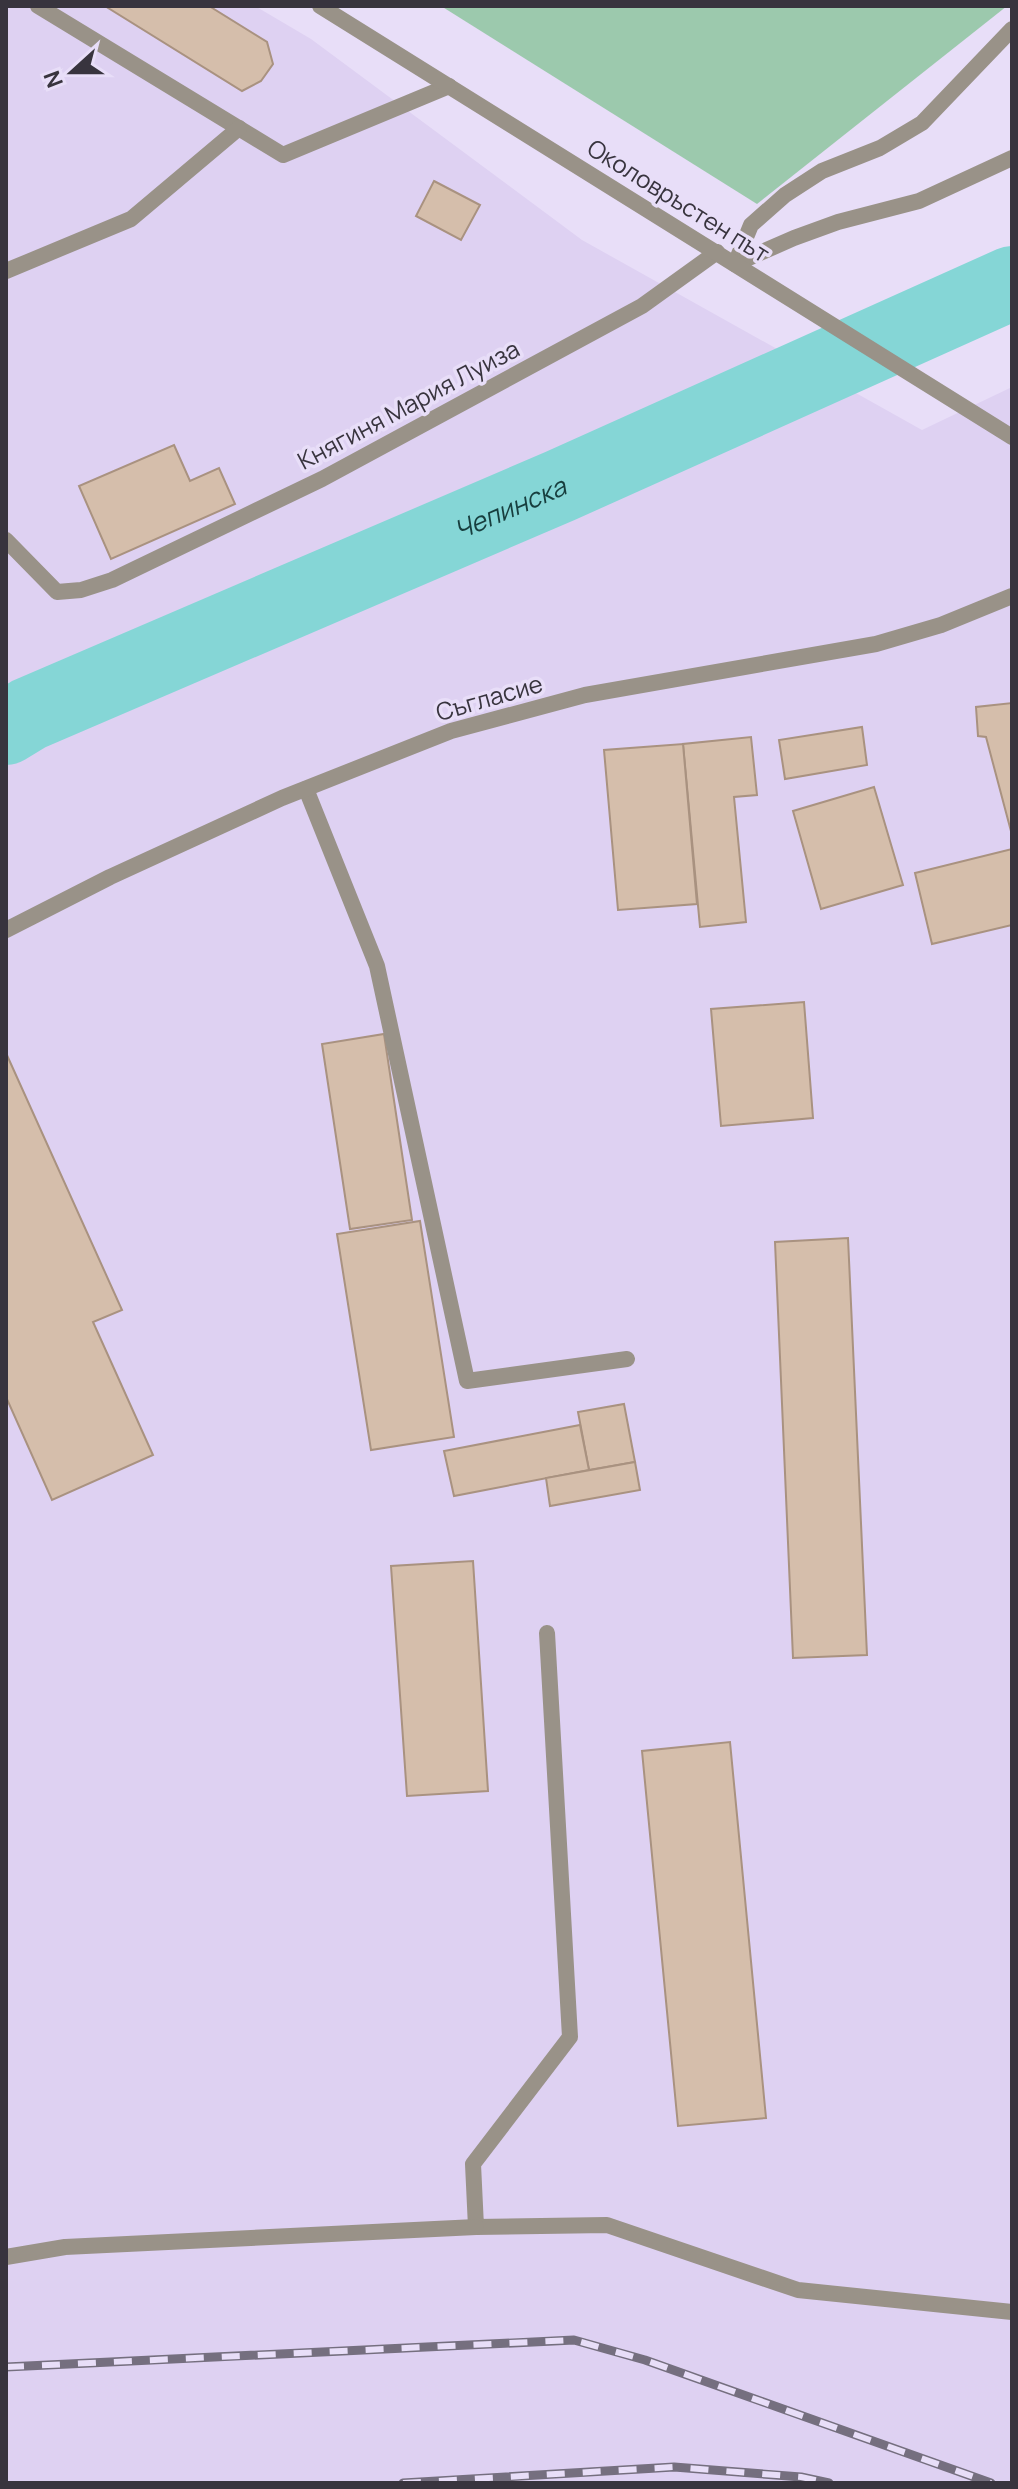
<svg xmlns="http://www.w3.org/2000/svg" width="1018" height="2489" viewBox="0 0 1018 2489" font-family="Manrope,sans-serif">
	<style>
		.built { fill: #ded1f2 }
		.green { fill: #9cc9ad }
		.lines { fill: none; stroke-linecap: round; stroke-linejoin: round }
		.river { stroke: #85d6d6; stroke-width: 74 }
		.building { fill: #d5beab; stroke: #a99280; stroke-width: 2 }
		.service { stroke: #999288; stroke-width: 16 }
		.minor { stroke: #999288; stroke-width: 16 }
		.tertiary { stroke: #999288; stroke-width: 16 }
		.rail-casing { stroke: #756f7f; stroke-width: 9 }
		.rail { stroke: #e8def8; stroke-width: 6; stroke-dasharray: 18; stroke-linecap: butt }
		.labels { text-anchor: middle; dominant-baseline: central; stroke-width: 7; stroke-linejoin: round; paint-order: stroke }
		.street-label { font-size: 24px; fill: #38343e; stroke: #e8def8 }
		.water-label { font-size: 26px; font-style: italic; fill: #173e3e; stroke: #e8def8 }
	</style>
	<rect width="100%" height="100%" fill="#e8def8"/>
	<polygon class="built" points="6,6 255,6 311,39 582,240 922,430 1012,387 1012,2483 6,2483"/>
	<polygon class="green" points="441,6 1007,6 757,204"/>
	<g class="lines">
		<path class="river" id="s1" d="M 6,728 L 29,714 L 560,486 L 1012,283"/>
	</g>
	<g class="building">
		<polygon points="105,6 209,6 267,42 273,64 261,81 242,91"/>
		<polygon points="434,181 480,205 461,240 416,216"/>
		<polygon points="174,445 190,481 219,468 235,504 111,559 79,486"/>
		<polygon points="1012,703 1012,835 986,737 978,736 976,707"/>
		<polygon points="862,727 867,765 785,779 779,740"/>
		<polygon points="751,737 757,795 734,797 746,922 700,927 683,744"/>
		<polygon points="683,744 697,904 618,910 604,750"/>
		<polygon points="874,787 903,885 821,909 793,811"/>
		<polygon points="1012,849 1012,925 932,944 915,873"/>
		<polygon points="804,1002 813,1118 721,1126 711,1009"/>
		<polygon points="384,1034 412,1220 350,1229 322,1044"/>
		<polygon points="6,1053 122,1310 93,1322 153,1455 52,1500 6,1397"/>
		<polygon points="420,1221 454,1437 371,1450 337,1234"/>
		<polygon points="848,1238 867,1655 793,1658 775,1242"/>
		<polygon points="624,1404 635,1462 589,1470 578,1412"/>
		<polygon points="580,1425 589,1470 454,1496 444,1451"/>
		<polygon points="635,1462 640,1490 550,1506 546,1478"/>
		<polygon points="473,1561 488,1791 407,1796 391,1566"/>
		<polygon points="730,1742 766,2118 678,2126 642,1751"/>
	</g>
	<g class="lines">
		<g class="service">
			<polyline points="38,6 283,155 449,86"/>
			<polyline points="735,264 751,225 785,195 822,171 880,148 922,123 1012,29"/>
			<polyline points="6,271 131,219 239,128"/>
			<polyline points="6,540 57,592 81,590 112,580 322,479 642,306 717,252"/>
			<polyline points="306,789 377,966 467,1381 627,1359"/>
			<polyline points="547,1633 570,2037 473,2164 476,2227 607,2225 798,2290 1012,2312"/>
		</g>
		<g class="minor">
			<polyline points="735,264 794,238 838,222 919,201 1012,158"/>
			<polyline points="6,930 110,877 282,798 451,731 585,695 876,644 941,625 1012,596"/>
			<polyline points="6,2257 65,2247 476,2227"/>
		</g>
		<polyline class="tertiary" points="320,6 1012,437"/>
		<g class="rail-casing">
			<g id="rail">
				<polyline points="6,2367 574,2340 645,2360 991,2483"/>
				<polyline points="403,2483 674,2467 801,2477 829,2483"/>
			</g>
		</g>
		<use href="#rail" class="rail"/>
	</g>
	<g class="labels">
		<g class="street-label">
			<text transform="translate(679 200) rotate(32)">Околовръстен път</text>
			<text transform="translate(408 404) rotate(-28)">Княгиня Мария Луиза</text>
			<text transform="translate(489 697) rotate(-16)">Съгласие</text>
		</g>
		<g class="water-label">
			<text stroke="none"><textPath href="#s1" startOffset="550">Чепинска</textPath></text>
		</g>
	</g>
	<rect width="1018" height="2489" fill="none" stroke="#38343e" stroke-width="16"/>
	<g transform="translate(72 72) rotate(249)" stroke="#e8def8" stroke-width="6" paint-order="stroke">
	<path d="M0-6L14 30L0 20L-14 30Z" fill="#38343e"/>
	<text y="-12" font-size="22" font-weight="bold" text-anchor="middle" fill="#38343e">N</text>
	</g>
</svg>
